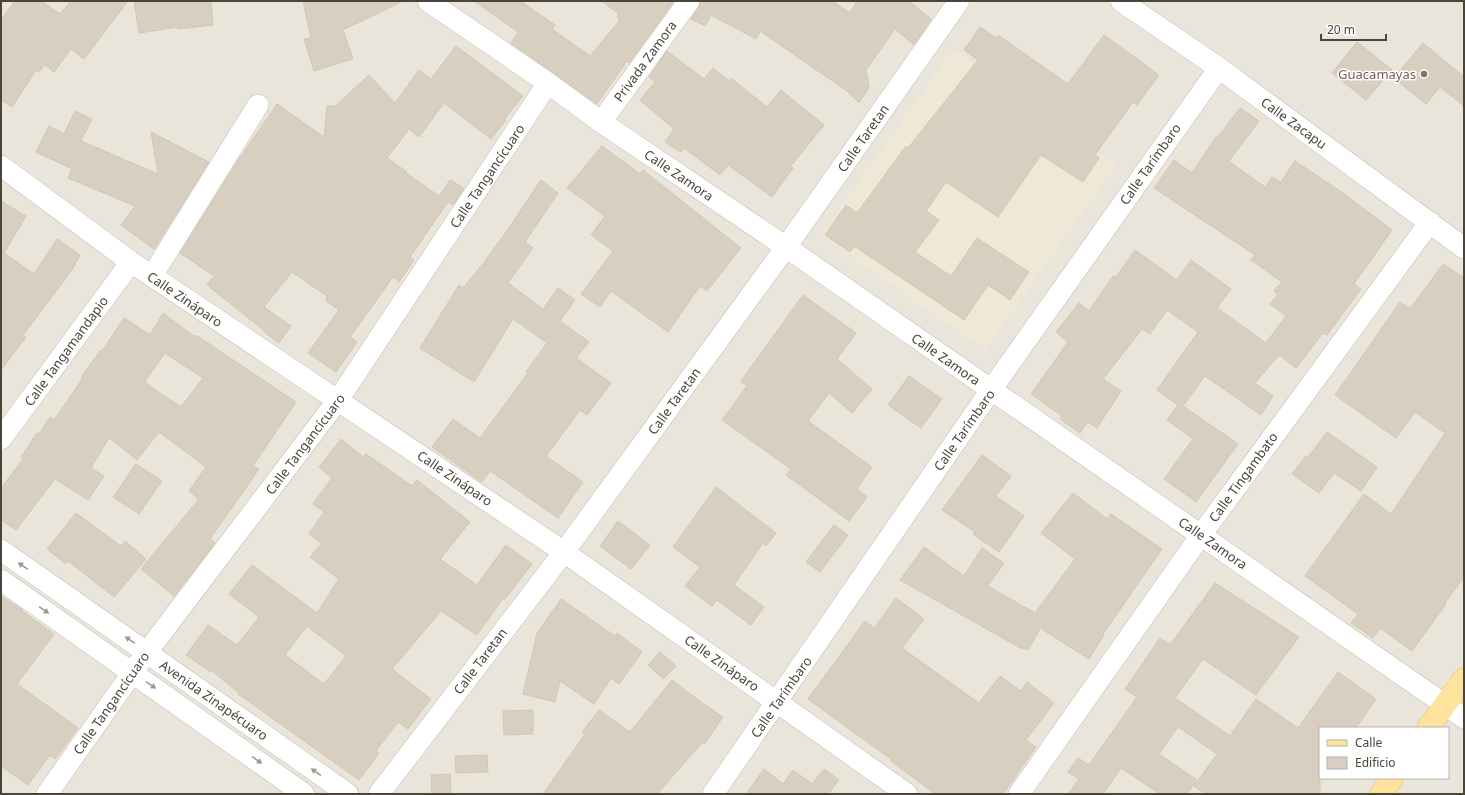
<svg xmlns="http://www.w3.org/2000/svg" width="1465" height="795" viewBox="0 0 1465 795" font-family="'Noto Sans',sans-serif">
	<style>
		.residential { fill: #eae5da; fill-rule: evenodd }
		.education { fill: #efe8d6 }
		.building { fill: #d8cfc1; stroke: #d3c7b4; fill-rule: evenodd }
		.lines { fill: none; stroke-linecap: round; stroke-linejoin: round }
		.minor-casing { stroke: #c2bbae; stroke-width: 22 }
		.primary-casing { stroke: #e6c16a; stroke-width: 23 }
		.minor { stroke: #fff; stroke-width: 21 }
		.primary { stroke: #ffe39c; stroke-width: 22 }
		.oneway { fill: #9c9892 }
		.education-dot { fill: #8d6e63; stroke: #fff; stroke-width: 1.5 }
		.labels { text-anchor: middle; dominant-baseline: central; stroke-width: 3; stroke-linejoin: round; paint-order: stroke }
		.street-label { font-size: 13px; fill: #4b4439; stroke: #fff }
		.education-label { font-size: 13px; fill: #785e54; stroke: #fff; text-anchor: end }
	</style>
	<rect width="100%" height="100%" fill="#f6f3ec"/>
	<path class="residential" d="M 1,1 L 1464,1 L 1464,794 L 1,794 ZM 1320,728 L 1448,728 L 1448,778 L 1320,778 Z"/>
	<polygon class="education" points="953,49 1117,164 985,350 821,235"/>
	<g class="building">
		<polygon points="15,1 41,1 60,14 71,1 128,1 84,59 71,49 54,72 45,65 39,72 36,70 12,107 1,100 1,20"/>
		<polygon points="134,1 211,1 213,25 178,29 178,27 139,33"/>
		<polygon points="303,1 403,1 343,30 353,59 314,71 304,39 311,38"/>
		<polygon points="474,1 520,1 555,25 552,29 590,56 620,20 617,17 619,14 602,1 674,1 629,63 627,61 597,104 511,43 518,32"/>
		<polygon points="701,1 832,1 850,13 857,1 909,1 931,19 914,45 895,29 866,70 869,88 859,103 847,91 760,31 756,39 711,15 705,26 691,19 699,8"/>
		<polygon points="980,27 996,38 998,35 1068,84 1104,35 1159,75 1137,105 1133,102 1095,155 1099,158 1083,182 1041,155 998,217 946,182 926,211 939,220 915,252 951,276 977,238 1029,272 1010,300 988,285 964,320 854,246 850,252 825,235 846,205 857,213 906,146 908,148 978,60 964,50"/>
		<polygon points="1357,42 1392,70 1366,100 1332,73"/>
		<polygon points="1423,43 1464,77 1464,106 1440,87 1426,104 1394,78"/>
		<polygon points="456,46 523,96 504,119 506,120 491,139 444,103 419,137 409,129 387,158 407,172 406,173 439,196 450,180 464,188 453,205 448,202 410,257 414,260 399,282 393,277 350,337 357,342 336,372 308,353 339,310 326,301 327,296 292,272 264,307 291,326 279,343 265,333 266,332 207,285 214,276 180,253 235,165 277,104 324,137 327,106 335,106 369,75 395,103 419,70 431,79"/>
		<polygon points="667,51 704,79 713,68 729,81 731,78 767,107 781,90 824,125 791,166 793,168 772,197 728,165 720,175 684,148 681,152 665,142 674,129 640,100 655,82 649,77"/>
		<polygon points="1240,108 1259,121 1229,161 1234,165 1265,187 1272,177 1281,182 1295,161 1340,191 1392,230 1354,284 1361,289 1327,335 1323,333 1296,368 1279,355 1255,383 1273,396 1261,415 1205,376 1183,406 1238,444 1196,502 1164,479 1193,439 1167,420 1178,405 1157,390 1198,332 1167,310 1150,334 1142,329 1103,379 1121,391 1097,428 1088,422 1080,433 1060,419 1062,416 1031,394 1068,342 1056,332 1079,303 1089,311 1113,276 1116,277 1135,250 1177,280 1191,260 1231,289 1217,308 1266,343 1286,316 1270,304 1278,294 1274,291 1282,282 1251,260 1255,255 1154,188 1174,160 1192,173 1216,137 1217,138"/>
		<polygon points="75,111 92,119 81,141 158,174 151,132 209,162 154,249 121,225 135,206 68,178 72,169 36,152 49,126 64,134"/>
		<polygon points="602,146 640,174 643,170 741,248 707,291 700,286 668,332 611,291 600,307 581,294 613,251 591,235 605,216 567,188"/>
		<polygon points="541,180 558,193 525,242 533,248 508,283 543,309 558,288 575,300 560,321 589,342 576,358 611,383 587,415 580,410 546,456 583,482 558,518 490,471 482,482 432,447 453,419 480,438 528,373 526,372 547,343 513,319 474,382 420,348 459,285 463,288 482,265 511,225"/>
		<polygon points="1,201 26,216 4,253 34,274 57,239 80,255 72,270 23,335 26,337 1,370"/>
		<polygon points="1443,264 1464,278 1464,577 1445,603 1446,604 1412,651 1380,628 1373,638 1351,623 1358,614 1305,576 1364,494 1391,514 1445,433 1415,412 1396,438 1335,395 1400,302 1410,309"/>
		<polygon points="803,295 856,333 837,359 872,389 852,413 829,393 808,421 872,467 857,489 867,497 849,521 786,475 791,469 722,420 747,386 741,381"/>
		<path d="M 163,313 L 195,337 L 196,335 L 296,402 L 253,466 L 259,469 L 210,539 L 215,543 L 174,596 L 141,569 L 199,499 L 189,491 L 206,467 L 159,432 L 137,460 L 109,438 L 91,468 L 104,476 L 88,500 L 55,479 L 16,530 L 1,520 L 1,488 L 24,458 L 21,457 L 37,433 L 39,434 L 50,417 L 54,420 L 83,378 L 81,377 L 101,350 L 102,351 L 124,318 L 150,335 ZM 165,353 L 203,378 L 181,407 L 148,385 L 145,381 Z"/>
		<polygon points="909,376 942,399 921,428 888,405"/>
		<polygon points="1327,432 1377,467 1361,491 1334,473 1319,493 1292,474 1306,456 1308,457"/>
		<path d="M 341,439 L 363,457 L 366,454 L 412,486 L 417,480 L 470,522 L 440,559 L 477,585 L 506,545 L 532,564 L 505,599 L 503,598 L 477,635 L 441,611 L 392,669 L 431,699 L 408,729 L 398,722 L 376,751 L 379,753 L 359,780 L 238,694 L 239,693 L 212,671 L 211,672 L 186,655 L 208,625 L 237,645 L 259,617 L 229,594 L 252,565 L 317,613 L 339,579 L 310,557 L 322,543 L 309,534 L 324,512 L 313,504 L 332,478 L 319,467 ZM 307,626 L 346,656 L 324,684 L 285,655 Z"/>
		<polygon points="982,455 1011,476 996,496 1024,516 999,552 973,534 975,532 942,510"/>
		<polygon points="136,464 162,481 139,514 113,497"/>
		<polygon points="716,487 776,533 766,546 763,543 734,585 764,607 751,625 717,600 712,606 685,586 700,567 673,547"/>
		<polygon points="1073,493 1107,519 1111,514 1162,549 1103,634 1104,635 1089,659 1040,628 1029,649 1022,649 900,580 924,547 964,576 982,548 1004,563 988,586 1035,613 1075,559 1041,533"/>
		<polygon points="76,513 121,546 125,541 146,559 114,597 68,561 66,564 47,549"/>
		<polygon points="618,521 650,545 631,569 600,546"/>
		<polygon points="834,525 848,535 820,572 806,562"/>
		<polygon points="1215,583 1299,637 1256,695 1203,659 1175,698 1230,736 1256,699 1298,728 1338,672 1376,699 1356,728 1320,728 1320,794 1205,794 1194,786 1217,754 1178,727 1159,754 1197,780 1187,794 1160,794 1121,768 1103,794 1068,794 1079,779 1068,772 1078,758 1089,765 1137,697 1125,689 1160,638 1170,645"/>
		<polygon points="1,596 23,610 22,611 54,634 17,684 78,728 55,759 50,755 28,785 1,766"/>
		<polygon points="896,598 924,619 902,648 979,703 1000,676 1021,691 1027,682 1054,703 1026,740 1036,747 1003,794 935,794 891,761 892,760 808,699 865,621 874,628"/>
		<polygon points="561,599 615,636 617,633 642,652 619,684 611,678 594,704 560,681 555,702 523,694 537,633"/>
		<polygon points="660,652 676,666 663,679 648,665"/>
		<polygon points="672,680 698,700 723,717 705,743 703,742 657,794 543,794 585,734 582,732 599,710 630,732"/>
		<polygon points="533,710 533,734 504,735 503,711"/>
		<polygon points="487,755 488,772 456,773 455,756"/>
		<polygon points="764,769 783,784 793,770 812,784 824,769 839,780 828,794 746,794"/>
		<polygon points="450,774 451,794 432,794 431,775"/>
	</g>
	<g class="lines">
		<g class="minor-casing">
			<g id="minor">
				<polyline points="428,1 548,83 601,122 786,247 1464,718"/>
				<polyline points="1121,1 1219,68 1464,248"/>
				<polyline points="601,122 689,1"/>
				<polyline points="1,166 131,262 564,552 907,794"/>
				<polyline points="152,276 258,105"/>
				<polyline points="1,439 131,262"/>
				<polyline points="1,550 348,794"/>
				<polyline points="1,580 304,794"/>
				<polyline points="47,794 147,652 338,400 548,83"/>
				<polyline points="379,794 564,552 786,247 959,1"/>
				<polyline points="713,794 991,390 1219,68"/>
				<polyline points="1019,794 1201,535 1430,222"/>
			</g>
		</g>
		<g class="primary-casing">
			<g id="primary">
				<polyline points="1428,728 1464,679"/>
				<polyline points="1381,794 1392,778"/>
			</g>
		</g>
		<use href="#minor" class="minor"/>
		<use href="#primary" class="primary"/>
	</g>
	<defs><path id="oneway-solid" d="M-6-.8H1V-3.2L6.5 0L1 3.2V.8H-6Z"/></defs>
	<g class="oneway">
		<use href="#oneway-solid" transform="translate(23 566) rotate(-145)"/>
		<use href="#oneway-solid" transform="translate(44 610) rotate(35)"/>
		<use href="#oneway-solid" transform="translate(130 640) rotate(-145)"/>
		<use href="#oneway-solid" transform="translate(151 685) rotate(35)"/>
		<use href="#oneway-solid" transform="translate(257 760) rotate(35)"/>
		<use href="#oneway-solid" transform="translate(316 772) rotate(-145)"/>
	</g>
	<circle class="education-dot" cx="1424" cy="74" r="4"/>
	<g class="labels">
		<g class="street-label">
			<text transform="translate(645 61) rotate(-54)">Privada Zamora</text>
			<text transform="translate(1294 123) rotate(36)">Calle Zacapu</text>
			<text transform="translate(863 138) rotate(-55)">Calle Taretan</text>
			<text transform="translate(1150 164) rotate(-55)">Calle Tarímbaro</text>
			<text transform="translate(679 175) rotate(34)">Calle Zamora</text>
			<text transform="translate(487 176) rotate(-56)">Calle Tangancícuaro</text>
			<text transform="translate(185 299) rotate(34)">Calle Zináparo</text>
			<text transform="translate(66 351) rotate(-54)">Calle Tangamandapio</text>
			<text transform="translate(946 359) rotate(35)">Calle Zamora</text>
			<text transform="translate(674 401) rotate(-54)">Calle Taretan</text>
			<text transform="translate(964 430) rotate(-55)">Calle Tarímbaro</text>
			<text transform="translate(305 444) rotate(-53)">Calle Tangancícuaro</text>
			<text transform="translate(1243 477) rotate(-54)">Calle Tingambato</text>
			<text transform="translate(455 478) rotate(34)">Calle Zináparo</text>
			<text transform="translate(1213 543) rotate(35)">Calle Zamora</text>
			<text transform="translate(480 661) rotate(-53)">Calle Taretan</text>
			<text transform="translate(722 663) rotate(35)">Calle Zináparo</text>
			<text transform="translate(781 697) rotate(-55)">Calle Tarímbaro</text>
			<text transform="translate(214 700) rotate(35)">Avenida Zinapécuaro</text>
			<text transform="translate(111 703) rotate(-55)">Calle Tangancícuaro</text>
		</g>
		<g class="education-label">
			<text x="1416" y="74">Guacamayas</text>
		</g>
	</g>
	<rect width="1465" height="795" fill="none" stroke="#4b4439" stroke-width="4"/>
	<rect x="1319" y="727" width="130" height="52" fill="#ffffff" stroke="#b7b4b0"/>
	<rect x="1327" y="740" width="20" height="6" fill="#ffe39c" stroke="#b7b4b0"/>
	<text x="1355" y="747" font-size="12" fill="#4b4439">Calle</text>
	<rect x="1327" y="757" width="20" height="12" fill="#d8cfc1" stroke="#b7b4b0"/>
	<text x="1355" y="767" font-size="12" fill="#4b4439">Edificio</text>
	<path d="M1321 34v6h65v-6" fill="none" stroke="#4b4439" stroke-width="2"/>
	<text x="1327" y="34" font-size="12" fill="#4b4439" stroke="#ffffff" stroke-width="3" paint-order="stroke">20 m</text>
</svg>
